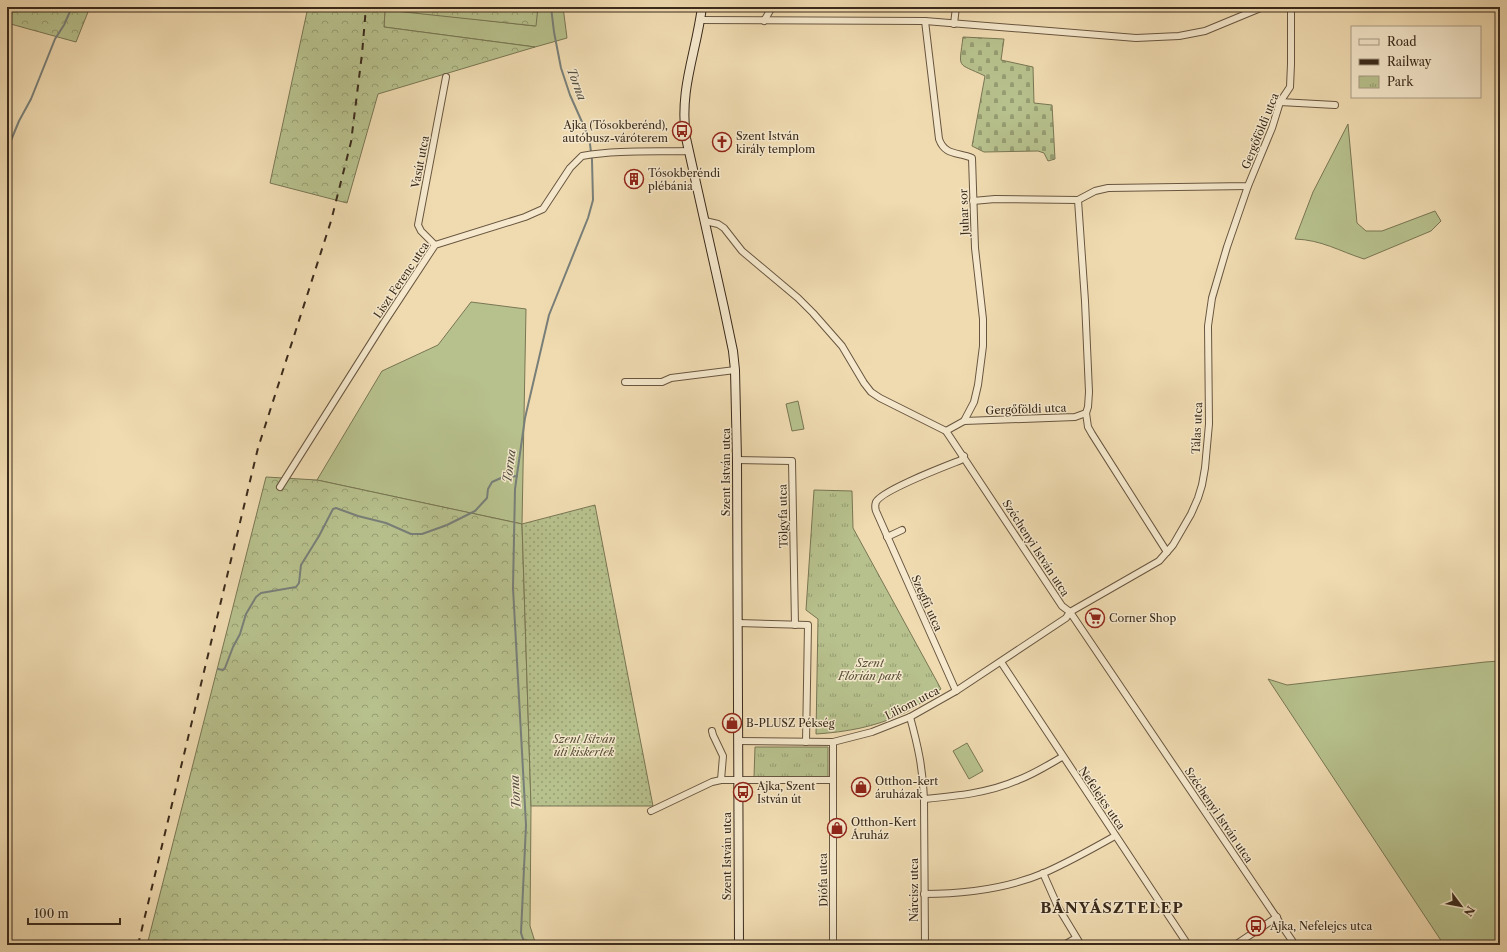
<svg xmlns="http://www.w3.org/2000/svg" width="1507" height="952" viewBox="0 0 1507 952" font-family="'Libre Caslon Text',serif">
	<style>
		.grass { fill: #b7c18d; stroke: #787654 }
		.forest { fill: url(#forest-crowns); stroke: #787654 }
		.cemetery { fill: url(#cemetery-stones); stroke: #787654 }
		.park { fill: url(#park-tufts); stroke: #787654 }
		.garden { fill: url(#garden-dots); stroke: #787654 }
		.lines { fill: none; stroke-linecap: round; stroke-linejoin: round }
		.stream { stroke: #787f79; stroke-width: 2 }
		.minor-casing { stroke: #685640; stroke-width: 8 }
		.secondary-casing { stroke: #3a2a1b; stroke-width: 10 }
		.minor { stroke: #f5e8cc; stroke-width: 6 }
		.secondary { stroke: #f5e8cc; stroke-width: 8 }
		.rail { stroke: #3a2a1b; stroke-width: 2; stroke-dasharray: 7 7; stroke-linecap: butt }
		.labels { text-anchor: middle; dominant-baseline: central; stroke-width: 3; stroke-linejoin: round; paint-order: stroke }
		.poi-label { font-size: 11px; fill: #3a2a1b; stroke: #f5e8cc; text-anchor: start }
		.street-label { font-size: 11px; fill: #3a2a1b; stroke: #f5e8cc }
		.park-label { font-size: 11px; font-style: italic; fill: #595038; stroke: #f5e8cc }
		.water-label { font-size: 12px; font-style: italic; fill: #544e42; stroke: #f5e8cc }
		.district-label { font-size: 15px; font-weight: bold; letter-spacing: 1px; fill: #3a2a1b; stroke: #f5e8cc }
	</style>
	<defs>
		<pattern id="forest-crowns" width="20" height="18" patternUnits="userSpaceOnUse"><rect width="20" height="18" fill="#b7c18d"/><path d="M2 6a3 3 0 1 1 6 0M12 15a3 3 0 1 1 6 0" fill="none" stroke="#969d72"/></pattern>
		<pattern id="cemetery-stones" width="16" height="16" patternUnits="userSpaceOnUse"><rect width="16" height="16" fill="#b7c18d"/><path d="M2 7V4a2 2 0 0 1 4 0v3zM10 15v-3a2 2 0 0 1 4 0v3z" fill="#969d72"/></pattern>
		<pattern id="park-tufts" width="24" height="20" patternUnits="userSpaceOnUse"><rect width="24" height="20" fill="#b7c18d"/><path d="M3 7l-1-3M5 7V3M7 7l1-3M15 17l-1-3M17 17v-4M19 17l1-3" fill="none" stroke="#969d72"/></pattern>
		<pattern id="garden-dots" width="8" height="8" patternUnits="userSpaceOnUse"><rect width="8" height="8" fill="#b7c18d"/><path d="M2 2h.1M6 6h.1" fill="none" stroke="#969d72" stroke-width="1.8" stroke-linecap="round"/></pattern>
	</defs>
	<rect width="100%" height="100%" fill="#f0dbb1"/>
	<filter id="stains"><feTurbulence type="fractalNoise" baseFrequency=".005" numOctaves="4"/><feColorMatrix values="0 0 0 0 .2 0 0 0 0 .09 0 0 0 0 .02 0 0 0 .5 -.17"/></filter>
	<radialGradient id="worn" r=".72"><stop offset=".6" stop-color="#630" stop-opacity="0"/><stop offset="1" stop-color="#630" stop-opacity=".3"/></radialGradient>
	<g class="grass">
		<polygon points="538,7 563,7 567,38 535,47 384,27 385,9 535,26"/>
		<path d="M 1348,124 L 1357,223 L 1366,231 L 1382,231 L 1435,211 L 1441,221 L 1431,231 L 1364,259 C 1339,251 1322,240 1295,239 L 1313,192 Z"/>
		<polygon points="471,302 526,309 522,524 317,480 382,371 438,345"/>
		<polygon points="798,401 804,429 792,431 786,404"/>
		<polygon points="1500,661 1500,945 1444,945 1268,679 1287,685 1485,662"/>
		<polygon points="967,743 983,771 969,779 953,751"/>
	</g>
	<g class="forest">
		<polygon points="7,7 90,7 76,42 7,23"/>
		<polygon points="308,7 538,7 536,26 385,10 384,27 535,47 378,94 347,203 270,183"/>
		<polygon points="266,477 317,480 522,524 531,806 530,926 536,945 147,945"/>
	</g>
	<path class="cemetery" d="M 963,37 L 1004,39 L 1001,60 L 1033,67 L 1034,103 L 1052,105 L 1055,159 L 1048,161 L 1044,153 L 1038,151 L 984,152 L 972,146 L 985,76 C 956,62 959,70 963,37 Z"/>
	<g class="park">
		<path d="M 814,490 L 852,491 L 853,528 L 941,689 C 928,697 916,708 902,714 C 875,727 846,732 816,734 L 818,619 L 806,610 Z"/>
		<polygon points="755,747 828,747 828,778 754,777"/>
	</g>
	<polygon class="garden" points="595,505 653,806 531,806 522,524"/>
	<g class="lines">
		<g class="stream">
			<polyline points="7,150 19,121 31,99 55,39 64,25 72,7"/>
			<polyline points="218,669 223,670 225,668 233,647 240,634 246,614 256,597 261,593 296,587 299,583 301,565 319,536 333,509 336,508 358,516 386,523 411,534 422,534 447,525 475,511 487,498 488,489 492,482 501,478 517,476"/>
			<polyline points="525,945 521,933 526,825 513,588 515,489 525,418 549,315 588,218 593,200 592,160 590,144 586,131 570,95 561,68 554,32 551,7"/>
		</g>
		<g class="minor-casing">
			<g id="minor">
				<polyline points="7,10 9,7"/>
				<polyline points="700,20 925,21 1136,38 1179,36 1205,31 1263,7"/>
				<polyline points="764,21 772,7"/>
				<path d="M 925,21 L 939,139 C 945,156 958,152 972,158 L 975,248 L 983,319 L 983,346 L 978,385 L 974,402 L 964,421"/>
				<polyline points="954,24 956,7"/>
				<polyline points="1280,102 1335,105"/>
				<polyline points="1078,200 1095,191 1108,188 1248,186 1272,128 1280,102 1290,87 1291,64 1291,7"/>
				<polyline points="705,221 718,224 724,228 742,251 798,298 813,313 842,346 864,383 871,392 880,398 946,431 1062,606 1070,612 1295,945"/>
				<polyline points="435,245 421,231 418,225 446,77"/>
				<polyline points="625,382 662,382 671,378 735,370"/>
				<polyline points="1086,413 1088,427 1092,434 1167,552"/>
				<polyline points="946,431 964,421 1075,417 1086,413 1088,407 1089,392 1085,301 1078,200 995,199 973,201"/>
				<polyline points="737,460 792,461 795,625"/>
				<path d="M 280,487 L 383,324 L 435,245 L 525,217 L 543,209 L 570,168 L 582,156 C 618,150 653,152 689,151"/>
				<polyline points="887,537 902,530"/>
				<polyline points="738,623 808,625 806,742"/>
				<polyline points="1001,662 1188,945"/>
				<path d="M 956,691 L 876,511 C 875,508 875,505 876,502 C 882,490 946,466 961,460 L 964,456"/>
				<path d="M 910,717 C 918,746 923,769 924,799 L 925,945"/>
				<polyline points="712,731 713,735 723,756 721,780"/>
				<polyline points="738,741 833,742 872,732 910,717 956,691 1066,618 1070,612 1159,561 1173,545 1191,514 1198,498 1202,485 1205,468 1209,424 1208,326 1212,298 1227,247 1248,186"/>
				<polyline points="833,742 833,945"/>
				<path d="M 924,799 C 956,796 989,793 1018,780 C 1034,774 1048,765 1062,757"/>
				<polyline points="651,811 712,782 721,780 832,780"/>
				<polyline points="1043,873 1058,907 1081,945"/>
				<path d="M 924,894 C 965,894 1006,889 1044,873 C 1069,862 1092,849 1115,836"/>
				<polyline points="1064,945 1076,938"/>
				<polyline points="1235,945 1277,917"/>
			</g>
		</g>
		<g class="secondary-casing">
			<path id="secondary" d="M 702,7 C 696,54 679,89 686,138 L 724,308 L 733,351 L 735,370 L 737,460 L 739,945"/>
		</g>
		<use href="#minor" class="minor"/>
		<use href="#secondary" class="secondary"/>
		<polyline class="rail" points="138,945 258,448 331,221 351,142 362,54 366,7"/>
	</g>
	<defs>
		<g id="bus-ring" transform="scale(1)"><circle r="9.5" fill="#f5e8cc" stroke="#8f2418" stroke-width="1.5"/><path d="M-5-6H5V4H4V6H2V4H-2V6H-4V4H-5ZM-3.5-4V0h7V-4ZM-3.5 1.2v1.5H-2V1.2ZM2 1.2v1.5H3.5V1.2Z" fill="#8f2418"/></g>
		<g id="church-ring" transform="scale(1)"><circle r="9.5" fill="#f5e8cc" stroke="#8f2418" stroke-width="1.5"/><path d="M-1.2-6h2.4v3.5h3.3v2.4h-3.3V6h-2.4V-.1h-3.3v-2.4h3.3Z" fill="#8f2418"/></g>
		<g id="building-ring" transform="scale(1)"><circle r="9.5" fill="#f5e8cc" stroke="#8f2418" stroke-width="1.5"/><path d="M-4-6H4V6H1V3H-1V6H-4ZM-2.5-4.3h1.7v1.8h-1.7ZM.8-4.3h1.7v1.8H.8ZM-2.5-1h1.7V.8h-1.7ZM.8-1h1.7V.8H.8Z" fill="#8f2418"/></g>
		<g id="supermarket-ring" transform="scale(1)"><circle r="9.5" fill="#f5e8cc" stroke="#8f2418" stroke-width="1.5"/><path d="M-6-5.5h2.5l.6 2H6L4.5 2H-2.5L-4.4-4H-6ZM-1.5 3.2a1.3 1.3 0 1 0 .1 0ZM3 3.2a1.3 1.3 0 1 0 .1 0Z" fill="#8f2418"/></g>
		<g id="shop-ring" transform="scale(1)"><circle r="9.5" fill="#f5e8cc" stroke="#8f2418" stroke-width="1.5"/><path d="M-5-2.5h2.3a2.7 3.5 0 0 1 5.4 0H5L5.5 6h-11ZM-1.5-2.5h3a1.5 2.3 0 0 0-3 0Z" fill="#8f2418"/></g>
	</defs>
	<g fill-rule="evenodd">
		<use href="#bus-ring" x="682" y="131"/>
		<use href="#church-ring" x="722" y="142"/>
		<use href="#building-ring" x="634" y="179"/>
		<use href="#supermarket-ring" x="1095" y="618"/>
		<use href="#shop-ring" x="732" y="723"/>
		<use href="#shop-ring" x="861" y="787"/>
		<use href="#bus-ring" x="743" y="792"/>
		<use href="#shop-ring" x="837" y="828"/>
		<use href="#bus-ring" x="1256" y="926"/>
	</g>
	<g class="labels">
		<g class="poi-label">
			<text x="668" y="125" text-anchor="end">Ajka (Tósokberénd),<tspan x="668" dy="13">autóbusz-váróterem</tspan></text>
			<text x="736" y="136">Szent István<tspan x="736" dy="13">király templom</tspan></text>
			<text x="648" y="173">Tósokberéndi<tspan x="648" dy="13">plébánia</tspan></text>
			<text x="1109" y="618">Corner Shop</text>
			<text x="746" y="723">B-PLUSZ Pékség</text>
			<text x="875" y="781">Otthon-kert<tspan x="875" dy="13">áruházak</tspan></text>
			<text x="757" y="786">Ajka, Szent<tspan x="757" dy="13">István út</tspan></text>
			<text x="851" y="822">Otthon-Kert<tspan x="851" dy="13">Áruház</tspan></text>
			<text x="1270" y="926">Ajka, Nefelejcs utca</text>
		</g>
		<g class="street-label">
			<text transform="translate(1260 131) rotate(-68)">Gergőföldi utca</text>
			<text transform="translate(420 162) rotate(-79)">Vasút utca</text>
			<text transform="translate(964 212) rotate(-92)">Juhar sor</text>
			<text transform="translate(401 280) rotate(-56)">Liszt Ferenc utca</text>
			<text transform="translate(1026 409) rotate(-2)">Gergőföldi utca</text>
			<text transform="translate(1197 428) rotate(-87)">Tálas utca</text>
			<text transform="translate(726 472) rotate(-90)">Szent István utca</text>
			<text transform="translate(783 516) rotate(-91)">Tölgyfa utca</text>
			<text transform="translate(1036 548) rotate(57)">Széchenyi István utca</text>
			<text transform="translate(927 603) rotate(66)">Szegfű utca</text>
			<text transform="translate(912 703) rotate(-27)">Liliom utca</text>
			<text transform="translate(1102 798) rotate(56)">Nefelejcs utca</text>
			<text transform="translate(1219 815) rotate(56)">Széchenyi István utca</text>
			<text transform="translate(727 856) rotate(-90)">Szent István utca</text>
			<text transform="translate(823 880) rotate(-91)">Diófa utca</text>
			<text transform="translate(914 890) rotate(-90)">Nárcisz utca</text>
		</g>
		<g class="park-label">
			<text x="870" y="663">Szent<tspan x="870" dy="13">Flórián park</tspan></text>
			<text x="584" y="739">Szent István<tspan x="584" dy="13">úti kiskertek</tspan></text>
		</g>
		<g class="water-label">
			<text transform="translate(577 84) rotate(69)">Torna</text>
			<text transform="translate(509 466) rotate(-82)">Torna</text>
			<text transform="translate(515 792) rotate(-93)">Torna</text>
		</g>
		<g class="district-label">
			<text x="1112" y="907">BÁNYÁSZTELEP</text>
		</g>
	</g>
	<rect width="1507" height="952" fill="none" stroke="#f0dbb1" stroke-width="24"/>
	<rect x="8" y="8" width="1491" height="936" fill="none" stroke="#3a2a1b" stroke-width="2"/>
	<rect x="12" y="12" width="1483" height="928" fill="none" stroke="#3a2a1b"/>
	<rect x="1351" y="26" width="130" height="72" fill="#f5e8cc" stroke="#aa9c85"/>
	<rect x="1359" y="39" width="20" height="6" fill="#f5e8cc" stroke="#aa9c85"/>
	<text x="1387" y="46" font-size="12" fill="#3a2a1b">Road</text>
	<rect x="1359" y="59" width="20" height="6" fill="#3a2a1b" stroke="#aa9c85"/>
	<text x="1387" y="66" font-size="12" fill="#3a2a1b">Railway</text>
	<rect x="1359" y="76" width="20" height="12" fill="url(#park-tufts)" stroke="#aa9c85"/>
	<text x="1387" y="86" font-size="12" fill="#3a2a1b">Park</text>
	<g transform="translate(1461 906) rotate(122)" stroke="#f5e8cc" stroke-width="3" paint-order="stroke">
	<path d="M0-3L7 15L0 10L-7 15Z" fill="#3a2a1b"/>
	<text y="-6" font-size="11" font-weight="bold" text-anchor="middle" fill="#3a2a1b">N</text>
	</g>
	<path d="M28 918v6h92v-6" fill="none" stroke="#3a2a1b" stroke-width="2"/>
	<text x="34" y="918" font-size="12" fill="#3a2a1b" stroke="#f5e8cc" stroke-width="3" paint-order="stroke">100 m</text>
	<rect width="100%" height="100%" filter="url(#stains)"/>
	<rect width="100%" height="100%" fill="url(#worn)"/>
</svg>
